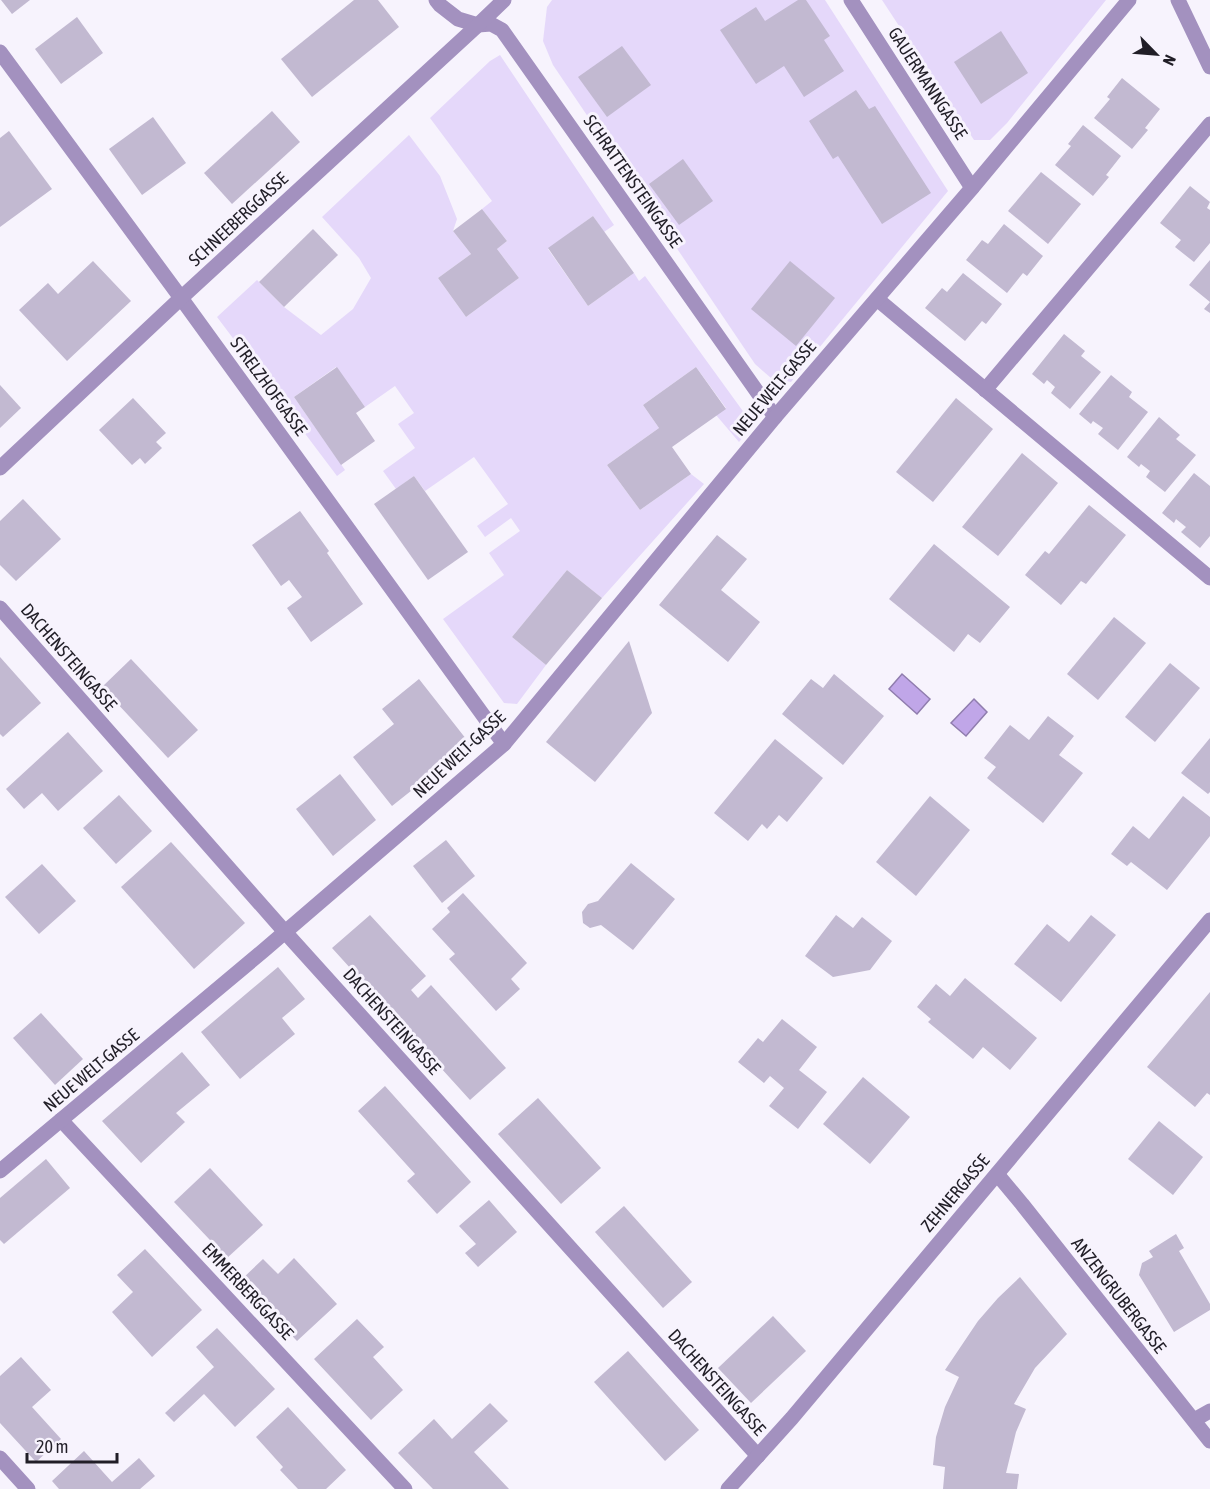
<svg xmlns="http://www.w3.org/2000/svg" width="1210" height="1489" viewBox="0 0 1210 1489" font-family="'Asap Condensed',sans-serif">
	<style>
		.green { fill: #e5d8fa }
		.water { fill: #c0a6e8; stroke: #907dae; stroke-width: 1.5 }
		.building { fill: #c2b9d1 }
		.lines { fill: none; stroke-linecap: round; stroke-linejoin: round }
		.street { stroke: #a391bf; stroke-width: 15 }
		.labels { text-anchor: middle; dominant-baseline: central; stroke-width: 6; stroke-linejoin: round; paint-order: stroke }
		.street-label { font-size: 18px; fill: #211e27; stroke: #f7f3fd }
	</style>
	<rect width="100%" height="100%" fill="#f7f3fd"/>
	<g class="green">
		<polygon points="552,0 825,0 948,191 791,382 771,378 755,364 553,65 543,41 547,7"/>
		<polygon points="882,0 1106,0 1007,123 990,140 974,140"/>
		<polygon points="500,55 614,225 604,232 593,216 548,249 588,306 634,273 639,281 645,276 745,414 750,429 739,442 716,415 726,408 696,367 643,405 659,428 607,465 640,510 691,474 704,484 602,598 567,570 512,637 546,665 517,704 504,703 443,619 504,575 489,553 520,531 511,518 485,537 477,526 508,504 474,457 425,491 414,476 396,489 383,471 415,448 398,424 414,413 395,386 365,407 336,367 294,397 345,470 337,476 217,317 257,280 284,307 321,335 353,309 371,278 359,258 322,217 409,135 440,176 457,219 453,231 471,254 438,278 466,317 519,278 497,249 507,241 482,209 492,201 430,118 490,61"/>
	</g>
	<g class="water">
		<polygon points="902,674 930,699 917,714 889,689"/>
		<polygon points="974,699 987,712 966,736 951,723"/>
	</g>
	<g class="building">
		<polygon points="1,0 30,0 12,14"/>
		<polygon points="354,0 378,0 399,27 312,97 281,59"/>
		<polygon points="798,0 806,0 830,36 824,40 844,71 804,97 784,66 756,84 720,30 756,7 765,21"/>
		<polygon points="77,17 103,53 61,84 35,49"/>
		<polygon points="1001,31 1028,73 981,104 954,62"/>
		<polygon points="622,46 651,85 607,117 578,77"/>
		<polygon points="1122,78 1160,109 1145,128 1148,130 1132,149 1094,118 1110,99 1107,97"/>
		<polygon points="856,90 869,109 875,106 931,193 882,224 838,156 833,159 809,121"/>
		<polygon points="272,111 300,142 232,204 204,173"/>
		<polygon points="153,117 186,163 142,195 109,149"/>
		<polygon points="1083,125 1121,156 1106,175 1109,177 1093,196 1055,165 1071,146 1068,144"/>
		<polygon points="9,131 52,189 0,227 0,138"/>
		<polygon points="683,159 713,201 679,225 649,184"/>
		<polygon points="1041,172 1081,204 1048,244 1008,211"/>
		<polygon points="1190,186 1210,202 1207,208 1210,210 1210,243 1194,262 1175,247 1181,240 1160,223"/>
		<polygon points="482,209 507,241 497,249 519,278 466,317 438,278 471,254 453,231"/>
		<polygon points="593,216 634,273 588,306 548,248"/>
		<polygon points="1004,224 1043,256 1027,276 1023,273 1007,293 966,260 982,240 988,244"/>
		<polygon points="313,229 338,255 284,307 259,282"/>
		<polygon points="1210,260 1210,313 1204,309 1210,302 1189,285"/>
		<polygon points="93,261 131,301 67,361 19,310 48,283 58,294"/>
		<polygon points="790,261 835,298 796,346 751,309"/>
		<polygon points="963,273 1002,304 986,324 982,321 965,341 925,308 942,288 947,292"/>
		<polygon points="1064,334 1085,351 1081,356 1101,372 1070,409 1051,393 1055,387 1047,380 1044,384 1032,374"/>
		<polygon points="337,367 365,407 356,413 375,441 341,465 294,397"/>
		<polygon points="696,367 726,409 672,447 691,474 640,510 607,465 659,428 643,405"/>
		<polygon points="1111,375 1132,392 1129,397 1148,412 1118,450 1098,434 1103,428 1093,421 1091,424 1079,414"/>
		<polygon points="0,385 21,408 0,428"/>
		<polygon points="133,398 166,433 156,442 162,448 145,464 140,458 132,465 99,430"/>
		<polygon points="956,398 993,429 933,502 896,472"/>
		<polygon points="1159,417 1180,435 1176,439 1196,455 1165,492 1146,477 1150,471 1141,464 1139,467 1127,457"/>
		<polygon points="1022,453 1058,483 998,556 962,527"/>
		<polygon points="1194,473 1210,486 1210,536 1200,548 1181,532 1186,527 1176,519 1174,523 1162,513"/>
		<polygon points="414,476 468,552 428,580 374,504"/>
		<polygon points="23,499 61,539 16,581 0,565 0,521"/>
		<polygon points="1089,505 1126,535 1086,584 1081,581 1061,605 1025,575 1045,551 1049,554"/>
		<polygon points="300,511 329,551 327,553 363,604 311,642 287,608 302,597 289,580 281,586 252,545"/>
		<polygon points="717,535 747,559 721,590 760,622 728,662 659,605"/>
		<polygon points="934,544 1010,607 980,643 968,634 954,652 889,599"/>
		<polygon points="567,570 602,598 546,665 512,637"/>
		<polygon points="1114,617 1146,643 1098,700 1067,674"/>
		<polygon points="629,641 652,713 595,782 546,742"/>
		<polygon points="0,657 41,703 3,737 0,734"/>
		<polygon points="131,659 198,730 168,758 102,687"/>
		<polygon points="1170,663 1200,688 1155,742 1125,717"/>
		<polygon points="834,674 884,716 843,765 782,714 811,679 823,688"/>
		<polygon points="419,679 470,744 392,806 353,757 394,724 382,709"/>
		<polygon points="1048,716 1074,736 1059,755 1083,773 1043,823 987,778 996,767 984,758 1010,725 1029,740"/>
		<polygon points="68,732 103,771 58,811 42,793 24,809 6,789"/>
		<polygon points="1210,738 1210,792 1208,794 1181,773"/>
		<polygon points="775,739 823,778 787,822 779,815 767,829 762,824 748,841 714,813"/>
		<polygon points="340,774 376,820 333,856 296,809"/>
		<polygon points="119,795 152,831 116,864 83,828"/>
		<polygon points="930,796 970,830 916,896 876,862"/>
		<polygon points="1183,796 1210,817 1210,836 1167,890 1131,862 1127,866 1111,854 1133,826 1149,839"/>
		<polygon points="446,840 475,876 442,903 413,866"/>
		<polygon points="171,842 245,923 194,969 121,887"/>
		<polygon points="631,863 675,899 633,950 601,925 590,928 583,923 582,912 588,904 598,901"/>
		<polygon points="42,864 76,901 39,934 5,897"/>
		<polygon points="463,893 527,963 511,979 520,989 496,1011 449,959 455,954 432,929 450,912 447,908"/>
		<polygon points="370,915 426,976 411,990 418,998 431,985 506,1068 470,1100 332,948"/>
		<polygon points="836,915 853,928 862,917 892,941 870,970 833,977 805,956"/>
		<polygon points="1091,915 1116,935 1061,1002 1014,964 1047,924 1069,942"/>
		<polygon points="278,967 305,999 282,1018 295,1034 240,1079 201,1032"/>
		<polygon points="965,978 1037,1038 1010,1070 983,1047 973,1059 928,1022 931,1019 917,1007 936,984 950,996"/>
		<polygon points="1210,992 1210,1095 1207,1093 1195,1107 1147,1067"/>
		<polygon points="41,1013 83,1059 55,1085 13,1038"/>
		<polygon points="782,1019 817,1047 799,1070 827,1092 798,1129 769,1106 784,1088 770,1076 764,1083 738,1062 758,1038 763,1042"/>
		<polygon points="182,1052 210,1085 176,1113 185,1122 141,1163 102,1121"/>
		<polygon points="863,1077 910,1117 870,1164 823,1124"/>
		<polygon points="385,1086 471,1182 437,1214 407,1181 415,1174 358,1111"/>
		<polygon points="538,1098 601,1168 561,1204 498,1134"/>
		<polygon points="1159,1121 1203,1157 1173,1195 1128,1159"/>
		<polygon points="46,1159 70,1188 4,1244 0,1240 0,1198"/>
		<polygon points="210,1168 263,1225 227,1258 174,1202"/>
		<polygon points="489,1200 517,1232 478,1267 465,1253 476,1244 459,1226"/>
		<polygon points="624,1206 692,1282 663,1308 595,1232"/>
		<polygon points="1176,1234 1184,1248 1179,1251 1210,1304 1210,1310 1174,1332 1139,1275 1142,1263 1153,1257 1149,1251"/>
		<polygon points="145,1249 202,1310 152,1357 112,1312 133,1292 117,1275"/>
		<polygon points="294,1258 337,1304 297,1341 240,1281 263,1259 278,1274"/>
		<polygon points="1020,1277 1067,1334 1035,1368 1014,1404 1026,1409 1016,1432 1006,1473 1019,1474 1017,1489 943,1489 945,1467 933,1465 936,1437 945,1407 959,1377 945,1370 978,1321 998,1298"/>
		<polygon points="773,1316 806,1351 751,1403 718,1368"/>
		<polygon points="357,1319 384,1347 373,1357 403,1390 371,1420 314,1359"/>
		<polygon points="217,1328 275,1389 235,1427 204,1394 174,1422 165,1413 214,1367 196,1347"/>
		<polygon points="628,1351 699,1430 665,1461 594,1382"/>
		<polygon points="21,1357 51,1390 32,1407 61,1439 36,1462 0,1423 0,1376"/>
		<polygon points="490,1403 508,1421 474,1452 509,1489 433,1489 398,1453 434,1419 452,1439"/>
		<polygon points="288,1407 346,1470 326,1489 298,1489 280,1470 283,1467 256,1437"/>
		<polygon points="84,1451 112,1482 139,1458 155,1476 140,1489 59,1489 52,1481"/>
	</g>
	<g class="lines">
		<g class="street">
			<polyline points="436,0 440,5 458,19 478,25 491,24 502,30 775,417"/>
			<polyline points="851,0 972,188"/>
			<polyline points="1178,0 1210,67"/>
			<polyline points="0,52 181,298 504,744"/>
			<polyline points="877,299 1210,578"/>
			<polyline points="985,390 1210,124"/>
			<polyline points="0,468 181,298 478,25 504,0"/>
			<polyline points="0,608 285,932 758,1456"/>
			<polyline points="61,1120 405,1489"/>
			<polyline points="0,1171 263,951 504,744 775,417 972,188 1129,0"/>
			<polyline points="997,1174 1022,1204 1210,1441"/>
			<polyline points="1194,1420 1210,1411"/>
			<polyline points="0,1458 28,1489"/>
			<polyline points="728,1489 792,1418 1210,920"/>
		</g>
	</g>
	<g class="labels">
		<g class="street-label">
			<text transform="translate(928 83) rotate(57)">GAUERMANNGASSE</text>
			<text transform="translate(633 181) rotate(55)">SCHRATTENSTEINGASSE</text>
			<text transform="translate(238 219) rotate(-43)">SCHNEEBERGGASSE</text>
			<text transform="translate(269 386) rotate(54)">STRELZHOFGASSE</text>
			<text transform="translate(774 388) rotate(-50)">NEUE WELT-GASSE</text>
			<text transform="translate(69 657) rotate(49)">DACHENSTEINGASSE</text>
			<text transform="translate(459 754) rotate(-43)">NEUE WELT-GASSE</text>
			<text transform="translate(392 1021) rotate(48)">DACHENSTEINGASSE</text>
			<text transform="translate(91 1070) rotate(-40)">NEUE WELT-GASSE</text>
			<text transform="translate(955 1193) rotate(-50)">ZEHNERGASSE</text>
			<text transform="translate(248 1291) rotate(47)">EMMERBERGGASSE</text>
			<text transform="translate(1119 1295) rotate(52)">ANZENGRUBERGASSE</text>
			<text transform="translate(717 1382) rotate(48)">DACHENSTEINGASSE</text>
		</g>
	</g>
	<g transform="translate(1156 54) rotate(115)" stroke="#f7f3fd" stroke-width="4.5" paint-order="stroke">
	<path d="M0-4.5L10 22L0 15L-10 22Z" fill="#211e27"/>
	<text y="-9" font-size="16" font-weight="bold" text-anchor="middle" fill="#211e27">N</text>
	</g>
	<path d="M27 1453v9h90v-9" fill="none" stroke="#211e27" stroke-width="3"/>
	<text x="36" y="1453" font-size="18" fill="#211e27" stroke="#f7f3fd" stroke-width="4.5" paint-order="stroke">20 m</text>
</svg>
